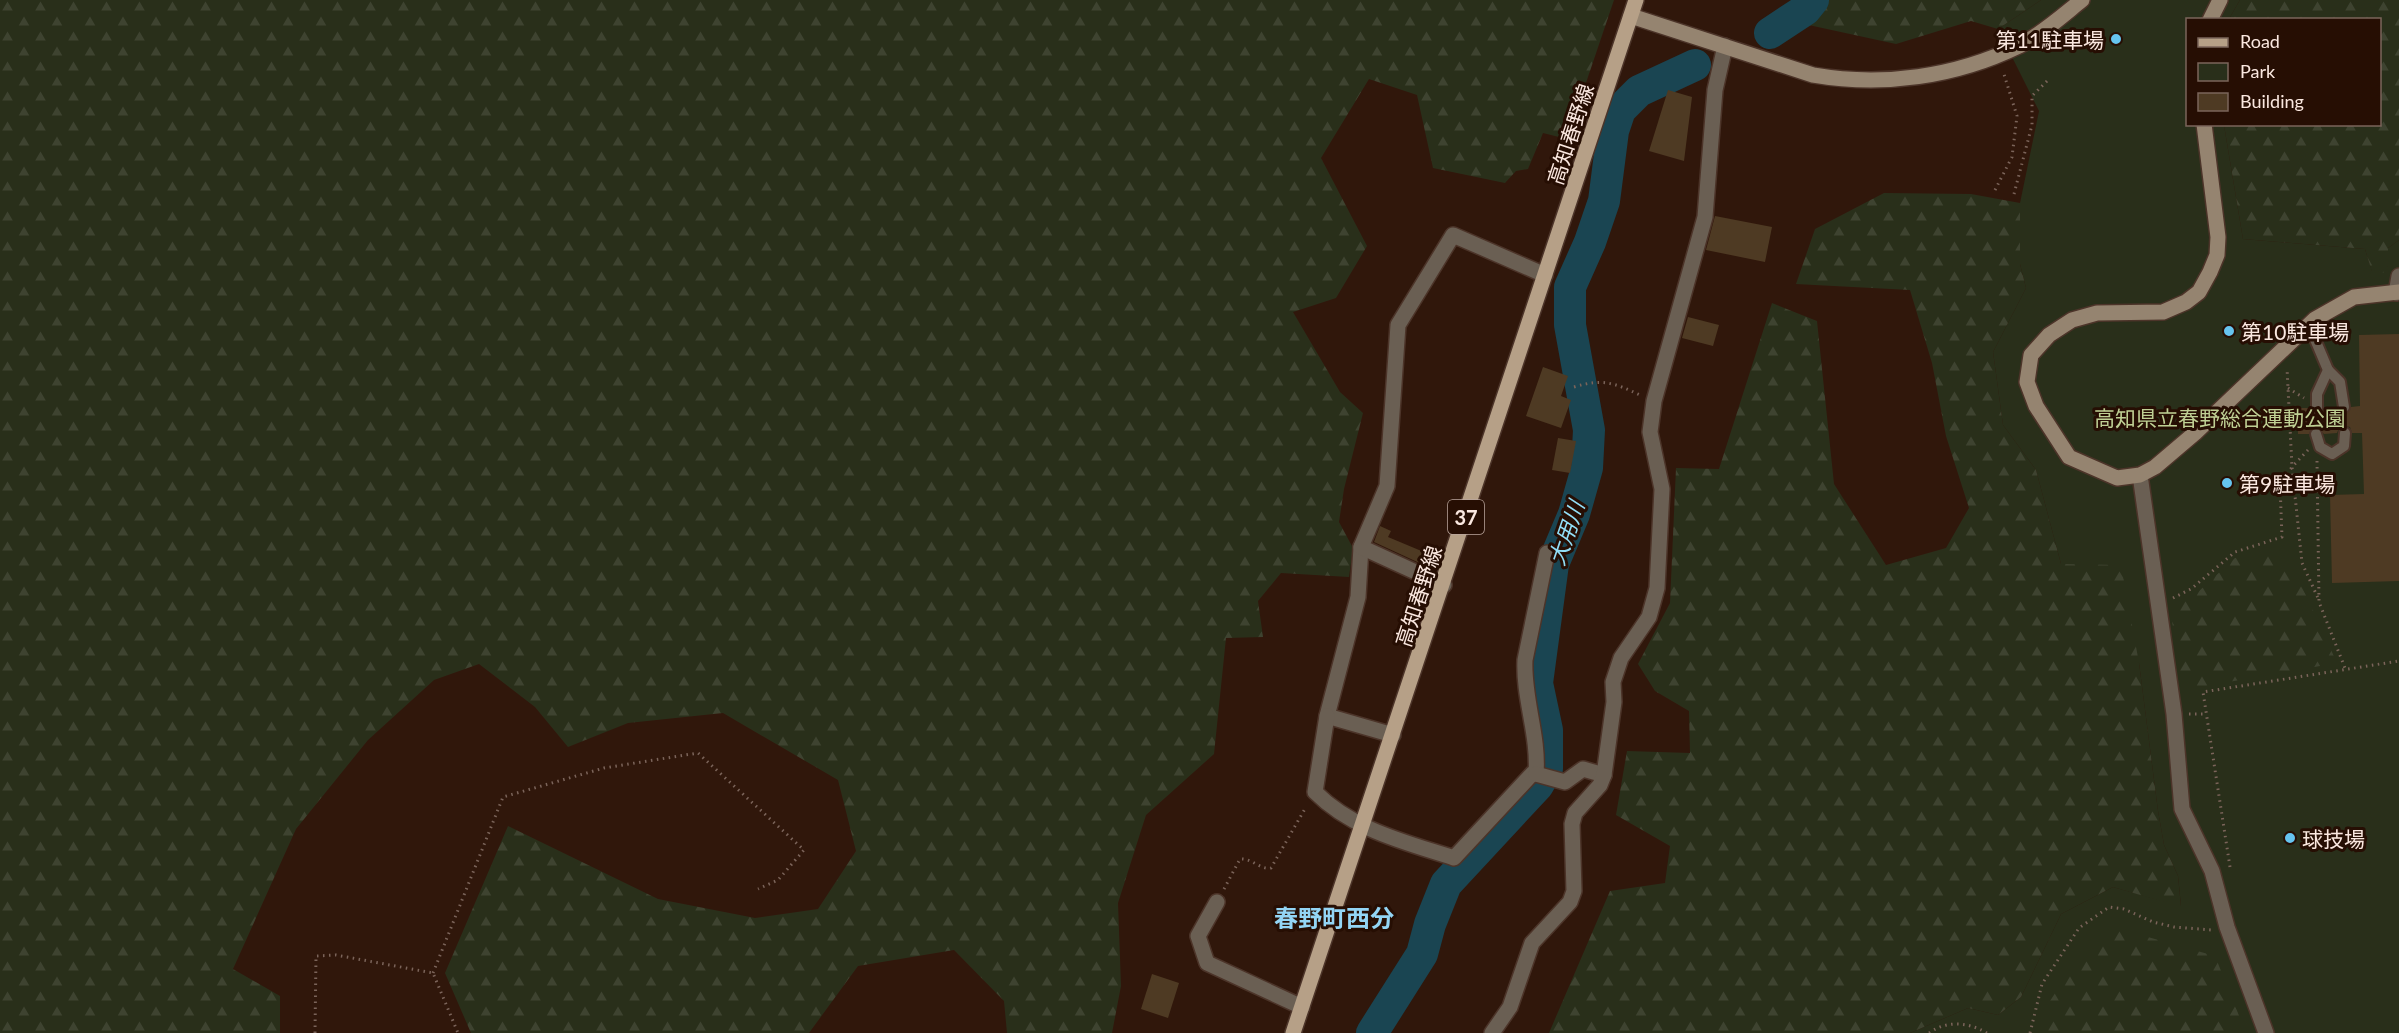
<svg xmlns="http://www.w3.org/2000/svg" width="2399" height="1033" viewBox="0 0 2399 1033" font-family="Lato,'Noto Sans JP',sans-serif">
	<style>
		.green { fill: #292f1a }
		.forest { fill: url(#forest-firs) }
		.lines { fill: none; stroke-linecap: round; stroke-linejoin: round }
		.river { stroke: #1a4552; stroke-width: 32 }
		.building { fill: #4e3a23 }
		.lane-casing { stroke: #4c3429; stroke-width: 14 }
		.street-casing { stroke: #4c3429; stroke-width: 18 }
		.secondary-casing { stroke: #4c3429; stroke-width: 18 }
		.primary-casing { stroke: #4c3429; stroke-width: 18 }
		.path { stroke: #7b645a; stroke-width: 3; stroke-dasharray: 1.5 4.5; stroke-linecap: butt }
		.lane { stroke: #6a5f53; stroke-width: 10 }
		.street { stroke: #6a5f53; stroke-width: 15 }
		.secondary { stroke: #958470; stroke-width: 15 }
		.primary { stroke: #b6a087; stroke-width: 15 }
		.poi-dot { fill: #66c4ef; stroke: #260e03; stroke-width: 2 }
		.labels { text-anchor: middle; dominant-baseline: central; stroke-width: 6; stroke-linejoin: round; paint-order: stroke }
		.shield { fill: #260e03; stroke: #bba79e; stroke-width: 1.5 }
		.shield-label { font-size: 20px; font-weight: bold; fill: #fbe8e0 }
		.poi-label { font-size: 21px; fill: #fbe8e0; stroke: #260e03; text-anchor: start }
		.street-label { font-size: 21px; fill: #fbe8e0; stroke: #260e03 }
		.park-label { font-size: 21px; fill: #bfd094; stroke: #260e03 }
		.water-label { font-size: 22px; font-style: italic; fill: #92def6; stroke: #260e03 }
		.quarter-label { font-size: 24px; font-weight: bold; fill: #93d5f5; stroke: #260e03 }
	</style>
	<defs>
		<pattern id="forest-firs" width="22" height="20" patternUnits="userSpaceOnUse" patternTransform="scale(1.5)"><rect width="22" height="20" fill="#292f1a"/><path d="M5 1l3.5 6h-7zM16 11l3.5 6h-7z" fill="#3e4330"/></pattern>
	</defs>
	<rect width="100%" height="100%" fill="#30170b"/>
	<polygon class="green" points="2041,0 2240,0 2229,19 2188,20 2188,124 2224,125 2243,239 2365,249 2372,271 2388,266 2388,248 2399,240 2399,1033 1910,1033 1968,1008 1998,1015 2021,997 2061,914 2113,887 2181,906 2178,876 2164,845 2158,811 2139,663 2061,564 2036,470 2003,425 1993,352 2026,288 2020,264 2020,203 2039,111 1998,29"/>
	<g class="forest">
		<polygon points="0,0 1614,0 1567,139 1543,133 1528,169 1516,171 1505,183 1433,168 1417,95 1369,79 1321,158 1367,246 1336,298 1293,312 1340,392 1363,413 1344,489 1339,522 1353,548 1349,577 1281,573 1258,601 1263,637 1226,638 1214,754 1146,815 1118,903 1121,986 1112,1033 1007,1033 1004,1001 954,950 858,966 809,1033 471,1033 445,973 508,826 658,899 755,918 818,909 856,851 838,780 723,713 628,723 568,747 535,707 479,664 434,680 368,740 296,829 233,969 280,996 280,1033 0,1033"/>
		<polygon points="1817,0 2041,0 1998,29 1971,21 1896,44 1804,24"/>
		<polygon points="2240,0 2399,0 2399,240 2388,248 2388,266 2383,273 2372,272 2365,249 2243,239 2224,125 2380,124 2380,20 2229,19"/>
		<polygon points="1884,193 1971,194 2020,203 2020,264 2026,288 1993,352 2003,425 2036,470 2061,564 2121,565 2139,663 2158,811 2164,845 2178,876 2181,907 2113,887 2061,914 2021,997 1998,1015 1968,1008 1910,1033 1549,1033 1610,891 1665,883 1670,846 1616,815 1627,751 1690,753 1689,711 1655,691 1638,664 1670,603 1676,468 1719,469 1772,303 1817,321 1834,484 1886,565 1946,548 1969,508 1946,436 1932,363 1910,290 1796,284 1815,229"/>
		<polygon points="2263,552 2289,558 2337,663 2183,690 2170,609 2198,592 2235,558"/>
		<polygon points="2116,928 2215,956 2246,1033 2171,1033 2141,1029 2139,1033 2048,1033 2050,1001 2088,943"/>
	</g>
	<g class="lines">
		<g class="river">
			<polyline points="1770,33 1805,10 1813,0"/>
			<polyline points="1372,1033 1422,954 1430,924 1446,884 1538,785 1547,769 1547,730 1537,683 1553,564 1574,514 1587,468 1589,430 1570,325 1570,287 1590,242 1604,201 1613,131 1620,110 1639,91 1695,65"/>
		</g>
	</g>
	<g class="building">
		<polygon points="1668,90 1692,97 1684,161 1649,151"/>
		<polygon points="1715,216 1772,227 1765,262 1706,250"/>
		<polygon points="1688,317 1719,325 1713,346 1682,338"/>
		<polygon points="2399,334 2399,581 2332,583 2330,495 2364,494 2362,433 2352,433 2350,427 2345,426 2339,428 2337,433 2324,434 2317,427 2311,429 2309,434 2298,434 2297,408 2310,408 2313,414 2318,415 2323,412 2325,407 2336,407 2339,412 2345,414 2351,407 2360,406 2359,335"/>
		<polygon points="1543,367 1568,376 1561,396 1571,400 1561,428 1526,416"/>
		<polygon points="1558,438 1576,441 1570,473 1552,470"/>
		<polygon points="1380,526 1391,531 1388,537 1431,555 1426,566 1374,542"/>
		<polygon points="1152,974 1179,983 1168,1018 1141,1009"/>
	</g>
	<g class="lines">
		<g class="lane-casing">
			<g id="lane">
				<polyline points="2309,325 2328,370 2317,394 2317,408"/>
				<polyline points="2328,370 2340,382 2344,407"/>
				<polyline points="2316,434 2320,447 2332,454 2344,446 2345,433"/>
			</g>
		</g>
		<g class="street-casing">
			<g id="street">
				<polyline points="2396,293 2399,276"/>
				<polyline points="2140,475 2174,714 2182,809 2212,871 2227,927 2266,1033"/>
				<polyline points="1361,547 1358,597 1327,716 1393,735"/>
				<polyline points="1444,585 1361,547 1387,486 1398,325 1453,235 1545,275"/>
				<path d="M 1327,716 L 1315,792 C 1353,830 1405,842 1454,858 L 1533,773 L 1536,774 C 1539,735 1523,698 1525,660 L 1547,553"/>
				<polyline points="1536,774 1565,782 1583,769 1604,775"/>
				<polyline points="1217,902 1198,936 1207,963 1302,1007"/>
				<polyline points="1492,1033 1510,1007 1532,943 1570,902 1574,891 1572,824 1575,813 1600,785 1604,775 1614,702 1613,682 1621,658 1649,617 1657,588 1662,489 1650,432 1654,401 1705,217 1715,90 1725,46"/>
			</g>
		</g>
		<g class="secondary-casing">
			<g id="secondary">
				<path d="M 1631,16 L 1813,75 C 1883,87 1955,77 2019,46 C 2042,34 2062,16 2082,0"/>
				<polyline points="2210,20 2220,0"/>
				<polyline points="2204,124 2218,237 2217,255 2210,272 2199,292 2186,302 2163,312 2097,313 2072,320 2049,335 2031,355 2027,382 2036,406 2069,457 2117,478 2140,475 2155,467 2195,433 2315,319 2354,297 2399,292"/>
			</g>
		</g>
		<g class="primary-casing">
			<polyline id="primary" points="1293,1033 1636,0"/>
		</g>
		<g class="path">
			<polyline points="1995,190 2012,157 2017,116 2003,71"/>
			<polyline points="2014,194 2032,125 2032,96 2048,80"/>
			<path d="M 1574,387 C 1603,378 1614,383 1640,395"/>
			<polyline points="2288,388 2304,398"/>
			<polyline points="2308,450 2292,467 2302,563 2318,598"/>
			<polyline points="2317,461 2319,602 2345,668"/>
			<polyline points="2173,598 2191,589 2235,552 2282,537 2280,485 2292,467 2287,368"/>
			<polyline points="2189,714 2206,714"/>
			<polyline points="2230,867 2203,692 2399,661"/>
			<path d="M 1224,889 L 1240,859 C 1252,858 1260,870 1271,868 L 1306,807"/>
			<polyline points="433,973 503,797 604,768 698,753 804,850 778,880 758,889"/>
			<polyline points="315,1033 316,956 336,955 433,973 458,1033"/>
			<path d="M 1929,1033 C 1947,1020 1968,1022 1987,1033"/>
			<polyline points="2030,1033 2042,984 2079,928 2109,907 2124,909 2153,922 2174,927 2212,930"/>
		</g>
		<use href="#lane" class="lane"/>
		<use href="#street" class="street"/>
		<use href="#secondary" class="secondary"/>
		<use href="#primary" class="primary"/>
	</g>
	<g class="poi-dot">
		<circle cx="2116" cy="39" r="6"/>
		<circle cx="2229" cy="331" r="6"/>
		<circle cx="2227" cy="483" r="6"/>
		<circle cx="2290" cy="838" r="6"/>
	</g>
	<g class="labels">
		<rect class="shield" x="1448" y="500" width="36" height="34" rx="4.5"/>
		<g class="shield-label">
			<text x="1466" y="517">37</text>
		</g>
		<g class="poi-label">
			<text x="2104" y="39" text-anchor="end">第11駐車場</text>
			<text x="2241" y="331">第10駐車場</text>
			<text x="2239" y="483">第9駐車場</text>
			<text x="2302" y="838">球技場</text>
		</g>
		<g class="street-label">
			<text transform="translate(1570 134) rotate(-72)">高知春野線</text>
			<text transform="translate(1418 596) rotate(-72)">高知春野線</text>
		</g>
		<g class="park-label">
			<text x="2220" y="417">高知県立春野総合運動公園</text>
		</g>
		<g class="water-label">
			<text transform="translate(1566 533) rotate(-71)">大用川</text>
		</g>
		<g class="quarter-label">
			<text x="1334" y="917">春野町西分</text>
		</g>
	</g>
	<rect x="2186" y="18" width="195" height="108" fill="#260e03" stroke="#7b655b" stroke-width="1.5"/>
	<rect x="2198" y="38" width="30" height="9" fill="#b6a087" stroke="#7b655b" stroke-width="1.5"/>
	<text x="2240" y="48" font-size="18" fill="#fbe8e0">Road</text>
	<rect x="2198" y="63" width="30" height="18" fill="#292f1a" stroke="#7b655b" stroke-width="1.5"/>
	<text x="2240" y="78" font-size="18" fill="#fbe8e0">Park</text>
	<rect x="2198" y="93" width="30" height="18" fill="#4e3a23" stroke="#7b655b" stroke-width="1.5"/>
	<text x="2240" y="108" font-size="18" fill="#fbe8e0">Building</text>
</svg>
